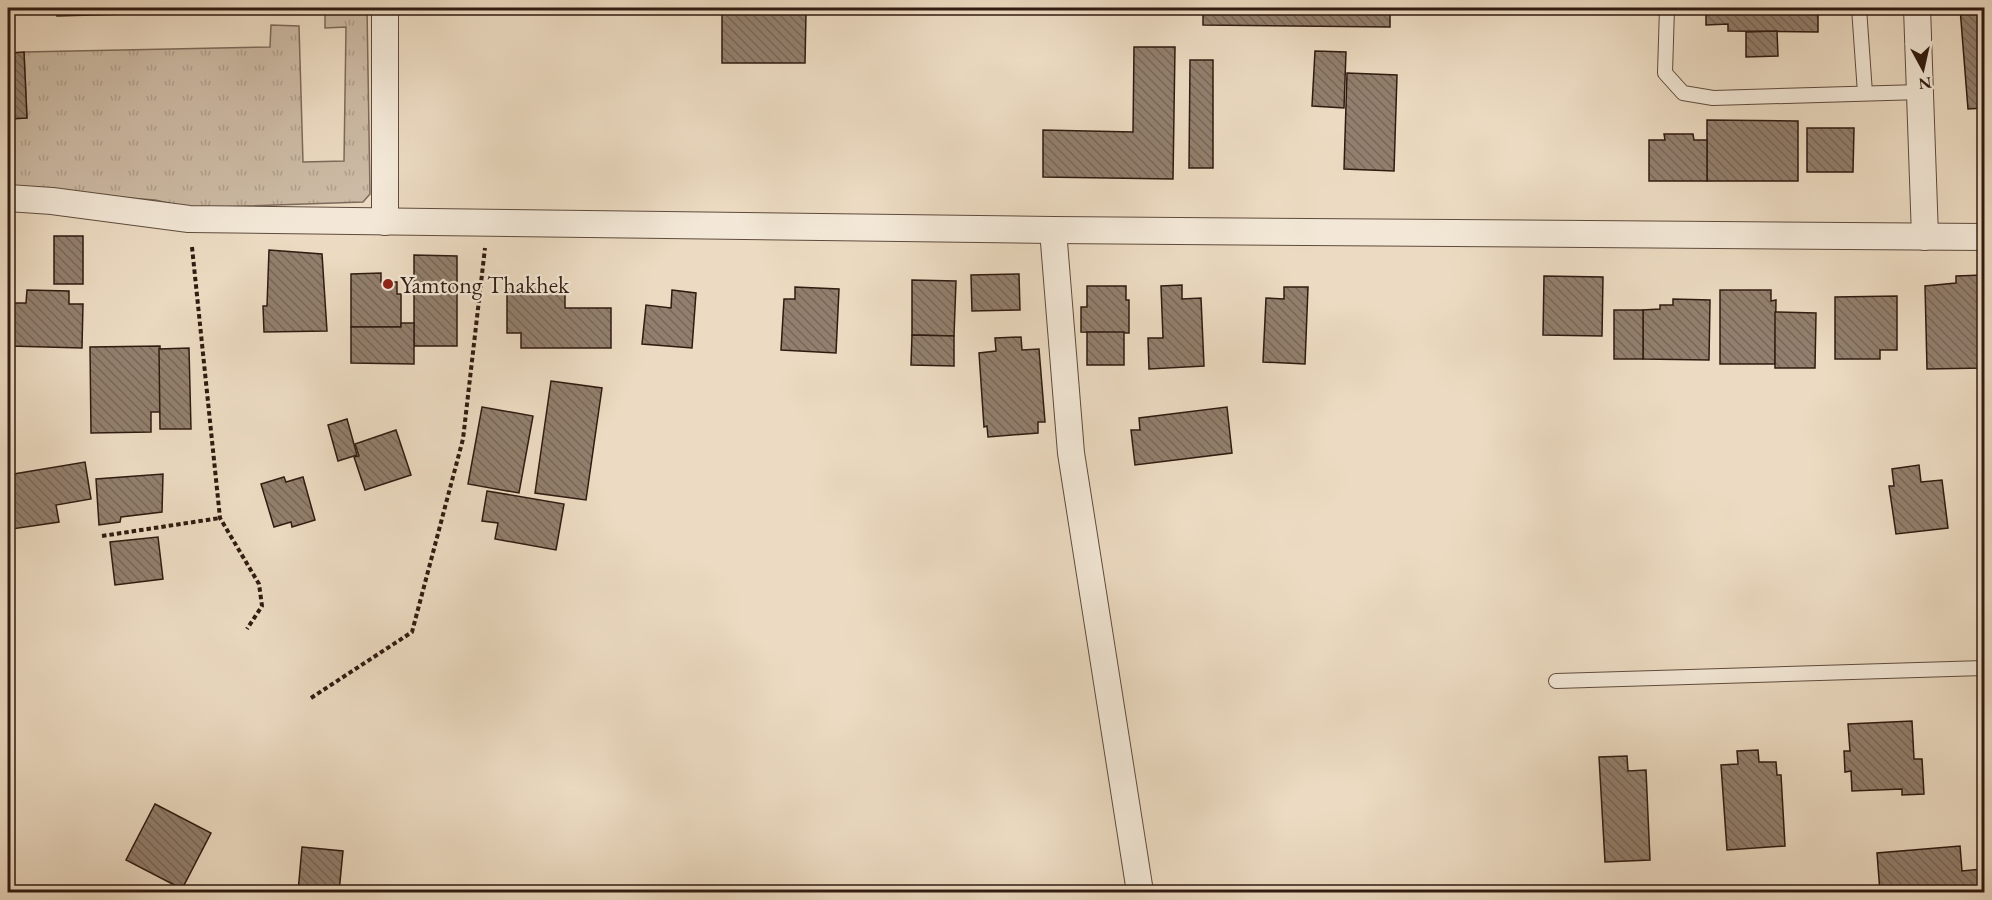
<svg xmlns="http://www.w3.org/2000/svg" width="1992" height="900" viewBox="0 0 1992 900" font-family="'EB Garamond',serif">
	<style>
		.grass { fill: url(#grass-tufts); stroke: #7e6a5a; stroke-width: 1.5 }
		.building { fill: url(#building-back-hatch); stroke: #301b11; stroke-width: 1.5 }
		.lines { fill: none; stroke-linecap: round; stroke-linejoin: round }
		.service-casing { stroke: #5f4b3d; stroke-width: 16 }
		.minor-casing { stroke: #5f4b3d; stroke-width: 28 }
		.path { stroke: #301b11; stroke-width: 4; stroke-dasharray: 4.5 3; stroke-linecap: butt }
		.service { stroke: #f3e8d7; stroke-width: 14 }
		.minor { stroke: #f3e8d7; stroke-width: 26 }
		.poi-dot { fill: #8f2418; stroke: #f3e8d7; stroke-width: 2 }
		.labels { text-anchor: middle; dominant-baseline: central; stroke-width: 4.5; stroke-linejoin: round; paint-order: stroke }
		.poi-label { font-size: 24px; fill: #301b11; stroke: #f3e8d7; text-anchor: start }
	</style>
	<defs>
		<pattern id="grass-tufts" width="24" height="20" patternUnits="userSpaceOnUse" patternTransform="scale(1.5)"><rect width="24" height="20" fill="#ccbaa4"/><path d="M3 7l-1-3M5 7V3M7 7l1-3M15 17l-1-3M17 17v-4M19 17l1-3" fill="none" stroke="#b09f8c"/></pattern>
		<pattern id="building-back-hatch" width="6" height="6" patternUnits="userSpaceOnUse" patternTransform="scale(1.5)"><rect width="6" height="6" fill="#927f6d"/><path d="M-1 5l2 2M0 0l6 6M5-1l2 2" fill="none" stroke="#786758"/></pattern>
	</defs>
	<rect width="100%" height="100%" fill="#ecdbc2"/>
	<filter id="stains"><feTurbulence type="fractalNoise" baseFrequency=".00333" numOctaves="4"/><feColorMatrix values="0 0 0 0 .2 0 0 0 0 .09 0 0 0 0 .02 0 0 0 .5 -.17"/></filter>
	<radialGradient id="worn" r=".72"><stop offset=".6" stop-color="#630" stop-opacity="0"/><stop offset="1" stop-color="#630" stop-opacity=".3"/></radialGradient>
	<polygon class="grass" points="325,8 367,8 370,194 363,202 190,208 155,200 8,189 8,119 27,118 24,52 270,47 271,25 299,26 303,162 344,161 346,27 325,28"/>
	<g class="building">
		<polygon points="57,8 232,8 232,11 57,16"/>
		<polygon points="1203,8 1390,8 1390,27 1203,25"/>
		<polygon points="1706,8 1818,8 1818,32 1728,31 1728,24 1706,25"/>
		<polygon points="1960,8 1984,8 1984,108 1968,109"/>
		<polygon points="722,13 806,13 805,63 722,63"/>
		<polygon points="1777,31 1778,56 1746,57 1746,32"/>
		<polygon points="1134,47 1175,47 1173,179 1043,177 1043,130 1133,132"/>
		<polygon points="1315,51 1346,52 1344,108 1312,106"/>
		<polygon points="24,52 27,118 8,119 8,53"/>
		<polygon points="1190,60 1213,60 1213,168 1189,168"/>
		<polygon points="1347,73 1397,75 1394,171 1344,169"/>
		<polygon points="1707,120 1798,121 1798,181 1707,181"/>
		<polygon points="1807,128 1854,128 1853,172 1807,172"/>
		<polygon points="1664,134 1693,134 1694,140 1707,140 1707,181 1649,181 1649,140 1665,140"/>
		<rect x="54" y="236" width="29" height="48"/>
		<polygon points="269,250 322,254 327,331 264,332 263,306 267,306"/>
		<polygon points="414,255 457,256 457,346 414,346"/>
		<polygon points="381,273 381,282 397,282 397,294 401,294 401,327 351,327 351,274"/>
		<polygon points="1019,274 1020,310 972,311 971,275"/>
		<polygon points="1983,275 1984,368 1927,369 1925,286 1956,283 1956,276"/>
		<polygon points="1544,276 1603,277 1602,336 1543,335"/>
		<polygon points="912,280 956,281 954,336 912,335"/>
		<polygon points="1182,285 1182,299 1201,298 1204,366 1149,369 1148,338 1163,338 1161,286"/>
		<polygon points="1087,286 1126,286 1126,300 1129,300 1129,333 1081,332 1081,307 1087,307"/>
		<polygon points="795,287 839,289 836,353 781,350 784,299 795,299"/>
		<polygon points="1284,287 1308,287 1305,364 1263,362 1266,298 1284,299"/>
		<polygon points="507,289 565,290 565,308 611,308 611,348 521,348 521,333 507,333"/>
		<polygon points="27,290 69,291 69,304 83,304 82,348 9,346 10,303 26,303"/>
		<polygon points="672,290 696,293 692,348 642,344 646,305 671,308"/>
		<polygon points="1720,290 1771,290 1771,301 1776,300 1775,364 1720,364"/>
		<polygon points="1897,296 1897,350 1880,350 1880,359 1835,359 1835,297"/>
		<polygon points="1673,299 1710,300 1709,360 1643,359 1643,310 1660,309 1660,305 1673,305"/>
		<rect x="1614" y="310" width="29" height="49"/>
		<polygon points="1775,312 1816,313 1815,368 1775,368"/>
		<polygon points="401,323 414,323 414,364 351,363 351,327 401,327"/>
		<rect x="1087" y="332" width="37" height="33"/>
		<polygon points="912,335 954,336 954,366 911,365"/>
		<polygon points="1021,337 1022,350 1039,349 1045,422 1038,422 1038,433 988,437 987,426 984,427 979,353 996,351 995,338"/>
		<polygon points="160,346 160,412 151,412 151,432 91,433 90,347"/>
		<polygon points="189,348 191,429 160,429 159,349"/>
		<polygon points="551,381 602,388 586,500 535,493"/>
		<polygon points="482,407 533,416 519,493 468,484"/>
		<polygon points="1227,407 1232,453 1135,465 1131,430 1140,430 1139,418"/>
		<polygon points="347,419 357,455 338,461 328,425"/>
		<polygon points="396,430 411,475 365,490 354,457 359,456 355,444"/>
		<polygon points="85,462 91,499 56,505 59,522 12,529 8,499 8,475"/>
		<polygon points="1919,465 1921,482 1942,480 1948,528 1896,534 1889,486 1894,486 1892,469"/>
		<polygon points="163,474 162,512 121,517 120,522 99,525 96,479"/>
		<polygon points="284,477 286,482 303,477 315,520 292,527 291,522 274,527 261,484"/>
		<polygon points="487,491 564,504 556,550 495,539 498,523 482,521"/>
		<polygon points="158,537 163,579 115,585 110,542"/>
		<polygon points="1912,721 1914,759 1922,759 1924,794 1902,795 1902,789 1852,791 1851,771 1845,772 1844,751 1850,751 1848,724"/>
		<polygon points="1758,750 1759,762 1776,762 1777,775 1781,775 1785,846 1727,850 1721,765 1738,764 1737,751"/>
		<polygon points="1627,756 1628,771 1646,770 1650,860 1605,862 1599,757"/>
		<polygon points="155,804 211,833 182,889 126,860"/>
		<polygon points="1960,846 1962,871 1982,869 1984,892 1880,892 1877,853"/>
		<polygon points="302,847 343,851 339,892 298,892"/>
	</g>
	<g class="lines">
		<g class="service-casing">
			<g id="service">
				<polyline points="1667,8 1665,73 1683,93 1713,98 1921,92"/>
				<polyline points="1859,8 1865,93"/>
				<polyline points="1556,681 1984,668"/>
			</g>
		</g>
		<g class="minor-casing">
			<g id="minor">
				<polyline points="385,8 385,222"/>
				<polyline points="1917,8 1925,237"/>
				<polyline points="8,198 52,201 189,219 1053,230 1984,237"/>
				<polyline points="1053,230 1071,453 1140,892"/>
			</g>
		</g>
		<g class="path">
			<polyline points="192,247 220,518 259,584 262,606 247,629"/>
			<polyline points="102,536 220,518"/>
			<polyline points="311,698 412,632 463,439 485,248"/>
		</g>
		<use href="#service" class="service"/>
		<use href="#minor" class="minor"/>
	</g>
	<circle class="poi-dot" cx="388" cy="284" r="6"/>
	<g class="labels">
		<g class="poi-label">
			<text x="400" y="284">Yamtong Thakhek</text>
		</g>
	</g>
	<rect width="1992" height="900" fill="none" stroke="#ecdbc2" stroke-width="30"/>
	<rect x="9" y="9" width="1974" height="882" fill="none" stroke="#301b11" stroke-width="3"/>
	<rect x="15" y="15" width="1962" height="870" fill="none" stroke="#301b11" stroke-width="1.5"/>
	<g transform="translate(1923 69) rotate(172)" stroke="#f3e8d7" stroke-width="4.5" paint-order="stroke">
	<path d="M0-4.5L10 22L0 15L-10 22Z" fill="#301b11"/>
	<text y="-9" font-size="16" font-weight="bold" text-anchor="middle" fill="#301b11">N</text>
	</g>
	<rect width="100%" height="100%" filter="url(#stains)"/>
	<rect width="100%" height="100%" fill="url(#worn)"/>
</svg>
